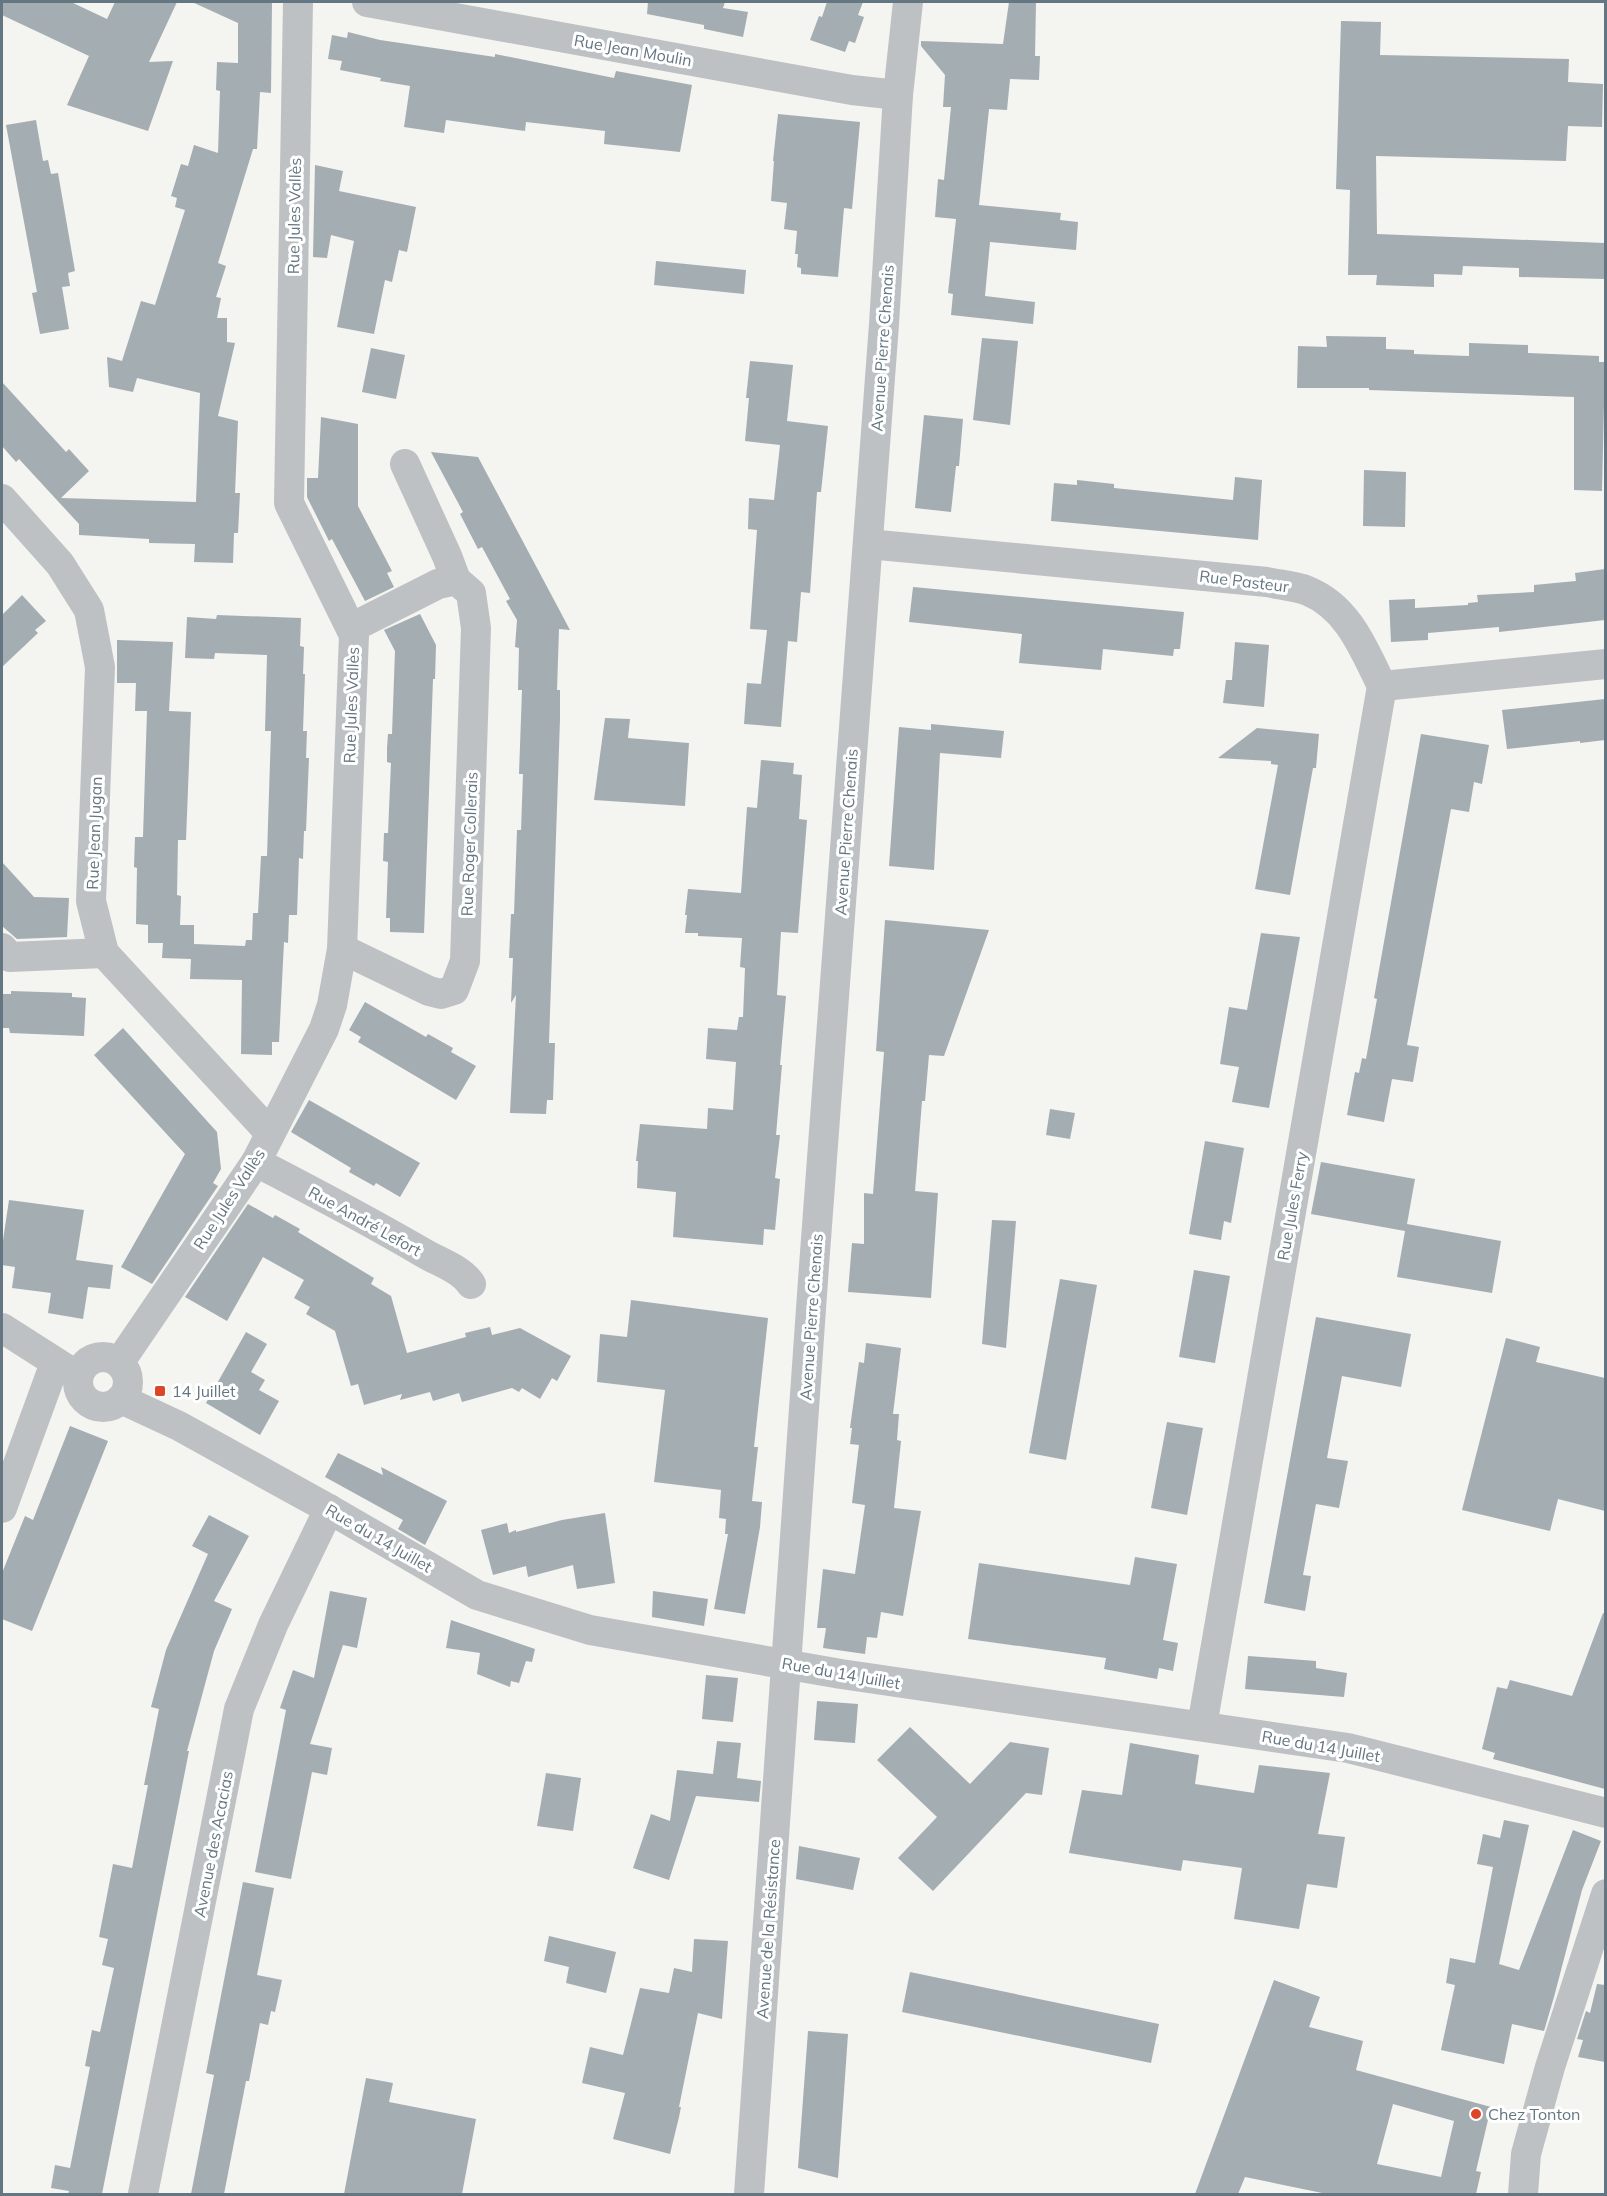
<svg xmlns="http://www.w3.org/2000/svg" width="1607" height="2196" viewBox="0 0 1607 2196" font-family="Mulish,sans-serif">
	<style>
		.building { fill: #a4adb2; fill-rule: evenodd }
		.lines { fill: none; stroke-linecap: round; stroke-linejoin: round }
		.minor { stroke: #bdc1c4; stroke-width: 30 }
		.poi-dot { fill: #dd4428; stroke: #fff; stroke-width: 2 }
		.labels { text-anchor: middle; dominant-baseline: central; stroke-width: 6; stroke-linejoin: round; paint-order: stroke }
		.street-label { font-size: 16px; fill: #647681; stroke: #fff }
		.poi-label { font-size: 16px; fill: #647681; stroke: #fff; text-anchor: start }
	</style>
	<rect width="100%" height="100%" fill="#f4f4f0"/>
	<g class="building">
		<polygon points="2,2 71,2 107,19 115,2 177,2 149,62 173,61 148,131 67,105 89,56 2,15"/>
		<polygon points="192,2 272,2 271,93 260,92 257,149 253,149 218,263 226,266 216,297 221,298 217,318 227,318 227,342 235,343 218,416 238,421 235,493 240,493 238,533 234,533 233,563 194,562 195,544 149,543 149,539 79,535 79,524 19,459 16,462 2,446 2,382 66,452 69,449 89,471 61,498 196,502 200,393 137,378 133,392 109,387 107,357 122,361 141,301 155,305 185,210 175,207 177,198 171,196 181,164 188,166 194,145 218,153 220,91 216,90 217,62 238,63 238,23"/>
		<polygon points="648,2 725,2 723,8 748,12 743,37 704,29 704,25 647,14"/>
		<polygon points="827,2 863,2 858,15 864,17 855,43 849,41 845,52 810,40 819,16 822,17"/>
		<polygon points="1009,2 1036,3 1035,56 1040,56 1039,80 1010,79 1007,110 989,109 979,205 1061,213 1060,220 1078,222 1076,250 990,242 985,296 1035,302 1033,324 951,315 953,294 948,293 956,219 935,217 938,179 944,180 951,107 943,107 945,75 921,46 921,41 1003,44"/>
		<polygon points="1341,21 1381,22 1380,55 1569,59 1568,82 1603,84 1602,127 1568,126 1566,161 1376,156 1377,234 1605,243 1605,279 1519,277 1519,268 1463,266 1462,275 1434,274 1434,287 1376,285 1377,275 1348,275 1350,190 1336,189"/>
		<polygon points="348,32 380,40 495,57 495,54 614,78 616,71 692,85 680,152 604,144 605,131 526,122 525,131 446,120 444,133 404,127 410,86 380,81 381,78 340,70 342,61 328,59 332,35 347,38"/>
		<polygon points="778,114 860,122 852,209 844,208 838,277 801,274 801,268 797,267 798,254 795,254 797,231 784,229 787,203 771,201 774,161 773,161"/>
		<polygon points="36,120 43,161 48,160 51,174 58,173 75,271 68,273 70,286 62,287 69,329 40,334 32,293 37,292 6,125"/>
		<polygon points="315,165 343,171 339,191 416,207 407,252 399,250 392,282 385,280 374,334 337,327 354,241 331,235 327,258 313,257"/>
		<polygon points="656,261 746,270 744,294 654,285"/>
		<polygon points="1326,336 1386,337 1386,349 1414,350 1414,354 1469,356 1469,343 1528,345 1528,353 1599,356 1599,362 1605,362 1602,491 1574,490 1574,397 1369,390 1369,388 1297,388 1298,346 1327,347"/>
		<polygon points="982,338 1018,341 1010,425 973,420"/>
		<polygon points="371,348 405,355 396,399 362,392"/>
		<polygon points="750,361 793,365 787,421 828,426 821,492 817,492 810,593 801,592 797,642 788,641 781,727 744,724 747,683 761,684 767,630 750,629 757,530 748,529 749,498 774,500 780,445 745,441 749,398 746,398"/>
		<polygon points="924,415 963,419 959,466 956,466 951,512 915,508"/>
		<polygon points="321,417 358,424 358,506 392,571 387,573 394,587 365,601 332,539 329,541 307,497 307,478 318,478"/>
		<polygon points="431,452 478,457 570,630 559,629 557,690 560,690 560,719 549,1043 555,1043 553,1100 547,1100 546,1114 510,1113 516,995 511,1003 513,958 509,958 511,914 514,914 517,830 521,830 523,774 519,774 522,690 518,690 519,648 515,647 517,620 506,601 510,599 482,547 478,549 460,514 463,512"/>
		<polygon points="1364,470 1406,472 1405,527 1363,526"/>
		<polygon points="1235,477 1262,480 1258,540 1051,521 1054,483 1077,485 1077,480 1114,484 1114,488 1233,500"/>
		<polygon points="1605,569 1605,620 1499,632 1499,627 1428,633 1428,640 1391,642 1389,600 1415,599 1415,608 1468,605 1468,603 1478,602 1477,595 1534,592 1534,585 1576,581 1575,573"/>
		<polygon points="913,587 1184,612 1180,649 1174,649 1173,656 1103,649 1101,670 1019,663 1022,634 909,622"/>
		<polygon points="22,595 46,621 35,630 38,633 2,667 2,615"/>
		<polygon points="420,614 436,645 435,679 433,679 424,933 390,932 390,918 386,918 388,862 383,861 384,833 388,833 391,763 387,762 387,748 388,734 392,734 395,651 384,630"/>
		<polygon points="217,615 301,618 300,646 304,647 303,674 305,674 303,731 307,731 306,758 309,758 306,831 304,831 303,859 299,858 297,915 289,915 288,943 284,942 279,1042 272,1042 272,1055 241,1054 242,980 190,979 191,959 162,958 163,943 148,943 148,925 136,924 137,868 134,867 135,837 143,837 147,711 135,711 136,683 117,683 117,640 173,642 169,711 191,712 186,840 178,840 177,895 181,896 180,925 194,925 194,944 245,946 246,940 252,940 253,913 258,913 261,856 267,856 271,731 265,731 267,655 215,653 214,659 185,658 187,617 216,619"/>
		<polygon points="1235,642 1269,645 1264,707 1223,703 1226,680 1232,680"/>
		<polygon points="1605,699 1605,740 1580,743 1580,741 1507,749 1502,710"/>
		<polygon points="605,718 630,719 628,738 689,743 685,806 594,800"/>
		<polygon points="931,724 1004,731 1001,758 940,753 934,870 889,866 899,727 931,730"/>
		<polygon points="1257,728 1319,734 1316,768 1313,768 1290,895 1255,889 1278,765 1271,764 1271,761 1218,758"/>
		<polygon points="1421,734 1489,745 1482,784 1474,782 1469,812 1451,809 1407,1045 1419,1047 1413,1082 1392,1079 1384,1122 1347,1115 1355,1072 1359,1073 1362,1058 1366,1059 1377,999 1374,998"/>
		<polygon points="761,760 794,763 793,774 802,775 799,819 807,820 798,933 781,932 777,995 786,996 780,1065 782,1065 776,1135 780,1135 775,1178 780,1179 775,1230 764,1229 763,1245 673,1237 676,1192 637,1188 638,1161 636,1161 640,1124 707,1129 708,1108 733,1110 736,1062 706,1059 708,1028 737,1030 739,1017 743,1017 745,968 740,967 742,938 698,936 698,933 685,933 687,915 685,915 688,889 741,893 747,807 757,808"/>
		<polygon points="2,862 34,897 69,898 67,937 17,939 2,926"/>
		<polygon points="885,920 989,930 944,1056 929,1055 925,1101 922,1101 915,1191 938,1193 931,1298 848,1292 852,1243 864,1244 864,1193 873,1194 884,1052 876,1051"/>
		<polygon points="1261,933 1300,937 1269,1108 1232,1102 1239,1067 1220,1064 1229,1007 1247,1010"/>
		<polygon points="11,991 72,993 72,997 86,998 84,1036 10,1033 9,1028 2,1028 2,994 11,994"/>
		<polygon points="365,1002 426,1037 428,1034 453,1048 451,1052 476,1066 456,1100 358,1042 361,1037 349,1030"/>
		<polygon points="123,1028 217,1132 221,1169 213,1183 218,1186 152,1284 121,1267 185,1154 94,1055"/>
		<polygon points="309,1100 420,1163 400,1197 376,1183 374,1186 349,1172 351,1168 291,1132"/>
		<polygon points="1050,1109 1075,1113 1070,1139 1046,1135"/>
		<polygon points="1205,1141 1244,1148 1231,1223 1224,1221 1221,1240 1189,1234"/>
		<polygon points="1321,1162 1415,1179 1407,1224 1501,1241 1492,1293 1397,1277 1405,1231 1311,1214"/>
		<polygon points="9,1200 84,1210 76,1260 113,1265 110,1289 88,1287 83,1319 48,1313 51,1293 12,1288 15,1267 2,1265 2,1247"/>
		<polygon points="248,1204 273,1218 275,1215 300,1229 298,1232 374,1278 371,1284 391,1296 407,1353 466,1337 465,1333 490,1327 492,1335 520,1328 571,1356 557,1381 552,1378 540,1399 522,1388 519,1392 512,1388 462,1402 459,1393 433,1401 430,1392 400,1400 402,1394 364,1405 358,1384 351,1386 335,1331 306,1314 310,1307 294,1298 304,1280 263,1257 227,1321 185,1297"/>
		<polygon points="992,1220 1016,1221 1006,1348 982,1344"/>
		<polygon points="1194,1270 1230,1276 1215,1363 1179,1357"/>
		<polygon points="1060,1279 1097,1285 1066,1460 1029,1453"/>
		<polygon points="631,1300 768,1318 754,1447 758,1447 752,1501 762,1502 760,1527 745,1614 714,1609 728,1534 725,1534 726,1519 719,1518 721,1490 654,1482 665,1390 597,1382 600,1334 627,1337"/>
		<polygon points="1316,1317 1411,1334 1401,1387 1342,1376 1327,1458 1348,1461 1339,1508 1316,1504 1303,1575 1311,1576 1305,1611 1264,1603"/>
		<polygon points="246,1332 267,1344 251,1372 265,1380 259,1390 279,1401 260,1435 206,1403"/>
		<polygon points="1506,1338 1540,1347 1536,1362 1605,1378 1605,1511 1558,1499 1550,1531 1462,1510"/>
		<polygon points="866,1343 901,1348 893,1414 899,1414 897,1440 901,1441 894,1508 921,1511 903,1616 881,1612 877,1638 867,1637 865,1654 823,1648 826,1628 817,1628 823,1569 855,1574 865,1505 852,1503 859,1445 850,1444 852,1428 850,1428 859,1362 864,1363"/>
		<polygon points="1167,1422 1203,1428 1187,1515 1151,1508"/>
		<polygon points="70,1426 108,1441 32,1631 2,1619 2,1573 25,1516 33,1520"/>
		<polygon points="338,1453 383,1475 381,1467 447,1501 425,1545 398,1529 403,1520 325,1477"/>
		<polygon points="605,1513 615,1583 577,1589 573,1565 528,1577 526,1566 493,1575 481,1530 507,1523 509,1533 516,1530 516,1532 562,1520"/>
		<polygon points="209,1515 249,1536 214,1601 232,1609 214,1651 187,1751 189,1751 102,2194 68,2194 69,2191 51,2188 55,2165 70,2168 90,2067 85,2066 92,2030 100,2032 114,1968 102,1965 108,1939 99,1937 113,1864 132,1868 148,1785 144,1785 159,1709 151,1707 166,1650 208,1554 192,1546"/>
		<polygon points="1135,1557 1177,1564 1163,1640 1178,1643 1173,1671 1159,1668 1157,1679 1104,1669 1106,1658 968,1639 979,1563 1130,1585"/>
		<polygon points="330,1591 367,1598 357,1648 343,1645 310,1744 332,1748 327,1775 312,1772 291,1879 255,1872 286,1710 280,1708 293,1670 314,1678"/>
		<polygon points="653,1591 708,1599 704,1626 652,1617"/>
		<polygon points="1603,1613 1605,1614 1605,1789 1493,1759 1495,1753 1482,1749 1497,1687 1507,1689 1510,1680 1572,1696"/>
		<polygon points="451,1620 535,1649 532,1662 526,1661 519,1683 511,1681 510,1687 477,1674 480,1653 446,1648"/>
		<polygon points="1248,1656 1316,1661 1316,1668 1347,1673 1344,1697 1245,1689"/>
		<polygon points="706,1675 738,1678 733,1722 702,1719"/>
		<polygon points="817,1701 858,1704 855,1743 814,1740"/>
		<polygon points="910,1727 970,1784 1010,1742 1049,1748 1042,1795 1026,1793 933,1891 898,1858 937,1817 877,1760"/>
		<polygon points="717,1741 741,1743 737,1778 761,1781 759,1802 696,1796 669,1880 633,1868 651,1814 670,1821 677,1770 713,1774"/>
		<polygon points="1130,1743 1199,1755 1195,1784 1254,1793 1259,1765 1330,1773 1318,1834 1345,1837 1337,1888 1307,1884 1299,1929 1234,1919 1242,1868 1183,1860 1181,1871 1069,1853 1082,1790 1122,1795"/>
		<polygon points="546,1773 581,1778 573,1831 537,1826"/>
		<polygon points="1504,1820 1529,1825 1499,1964 1519,1970 1573,1830 1601,1841 1582,1890 1554,1997 1544,2031 1512,2024 1504,2064 1441,2050 1455,1985 1446,1983 1450,1958 1475,1963 1493,1867 1477,1864 1483,1834 1500,1838"/>
		<polygon points="799,1846 860,1858 853,1890 796,1879"/>
		<polygon points="243,1882 274,1888 257,1975 282,1980 275,2012 271,2011 268,2025 260,2023 249,2081 246,2081 224,2194 191,2194 214,2075 206,2073"/>
		<polygon points="549,1936 616,1952 606,1993 566,1983 569,1967 544,1961"/>
		<polygon points="694,1939 728,1941 722,2019 698,2013 679,2107 681,2107 679,2117 670,2154 613,2139 625,2093 582,2083 590,2047 623,2055 640,1988 669,1993 674,1968 692,1972"/>
		<polygon points="910,1972 1159,2024 1151,2063 902,2012"/>
		<path d="M 1274,1980 L 1320,1997 L 1309,2027 L 1363,2041 L 1356,2070 L 1491,2107 L 1476,2171 L 1481,2172 L 1476,2194 L 1327,2194 L 1245,2177 L 1238,2194 L 1195,2194 ZM 1393,2104 L 1454,2121 L 1441,2177 L 1377,2164 Z"/>
		<polygon points="1597,1984 1605,1985 1605,2062 1578,2057 1583,2040 1577,2039 1586,2011 1590,2013"/>
		<polygon points="808,2031 848,2034 838,2178 798,2168"/>
		<polygon points="366,2078 393,2083 389,2102 476,2119 462,2194 344,2194"/>
	</g>
	<g class="lines">
		<g class="minor">
			<polyline points="367,2 852,90 898,95"/>
			<polyline points="405,464 447,556 456,580"/>
			<polyline points="2,499 60,564 89,610 100,667 91,901 104,953 270,1133"/>
			<path d="M 868,544 L 1267,582 C 1280,585 1296,586 1308,591 C 1349,608 1364,650 1382,686 L 1606,664"/>
			<polyline points="2,948 10,957 104,953"/>
			<polyline points="342,949 429,991 441,994 454,990 465,961 476,628 471,593 456,580 438,584 351,628"/>
			<path d="M 256,1162 C 312,1191 367,1220 422,1252 C 438,1262 460,1268 471,1284"/>
			<polyline points="2,1328 71,1372"/>
			<circle cx="103" cy="1382" r="25"/>
			<polyline points="119,1363 256,1162 324,1029 332,1005 342,949 354,635 289,503 298,2"/>
			<polyline points="121,1399 179,1426 329,1509 477,1595 590,1630 841,1674 1348,1748 1606,1813"/>
			<polyline points="2,1508 55,1363"/>
			<polyline points="1202,1726 1382,686"/>
			<polyline points="143,2194 239,1709 273,1625 329,1509"/>
			<polyline points="749,2194 814,1266 884,324 898,95 908,2"/>
			<polyline points="1523,2194 1526,2154 1550,2067 1606,1894"/>
		</g>
	</g>
	<g class="poi-dot">
		<rect x="154" y="1385" width="12" height="12" rx="3"/>
		<circle cx="1476" cy="2114" r="6"/>
	</g>
	<g class="labels">
		<g class="street-label">
			<text transform="translate(633 50) rotate(10)">Rue Jean Moulin</text>
			<text transform="translate(294 216) rotate(-89)">Rue Jules Vallès</text>
			<text transform="translate(882 348) rotate(-86)">Avenue Pierre Chenais</text>
			<text transform="translate(1244 581) rotate(7)">Rue Pasteur</text>
			<text transform="translate(351 705) rotate(-88)">Rue Jules Vallès</text>
			<text transform="translate(846 832) rotate(-86)">Avenue Pierre Chenais</text>
			<text transform="translate(94 833) rotate(-88)">Rue Jean Jugan</text>
			<text transform="translate(469 844) rotate(-88)">Rue Roger Collerais</text>
			<text transform="translate(229 1199) rotate(-57)">Rue Jules Vallès</text>
			<text transform="translate(1292 1206) rotate(-80)">Rue Jules Ferry</text>
			<text transform="translate(365 1221) rotate(29)">Rue André Lefort</text>
			<text transform="translate(811 1317) rotate(-86)">Avenue Pierre Chenais</text>
			<text transform="translate(379 1538) rotate(30)">Rue du 14 Juillet</text>
			<text transform="translate(841 1673) rotate(10)">Rue du 14 Juillet</text>
			<text transform="translate(1321 1746) rotate(10)">Rue du 14 Juillet</text>
			<text transform="translate(213 1844) rotate(-79)">Avenue des Acacias</text>
			<text transform="translate(768 1929) rotate(-86)">Avenue de la Résistance</text>
		</g>
		<g class="poi-label">
			<text x="172" y="1391">14 Juillet</text>
			<text x="1488" y="2114">Chez Tonton</text>
		</g>
	</g>
	<rect width="1607" height="2196" fill="none" stroke="#647681" stroke-width="6"/>
</svg>
